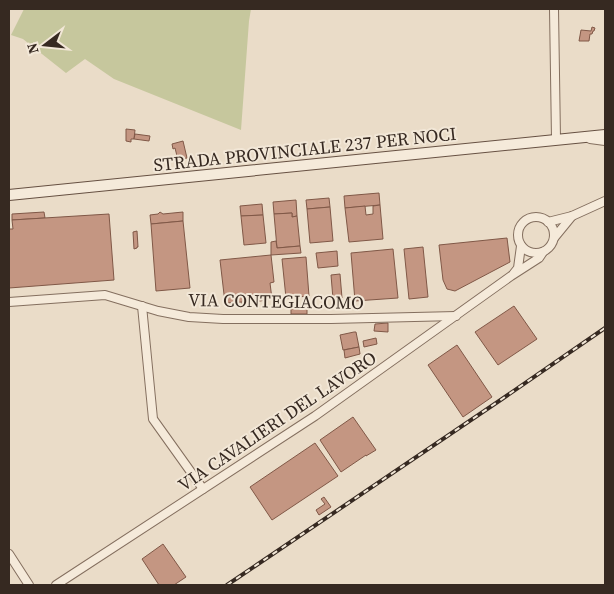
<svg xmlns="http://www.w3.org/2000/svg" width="614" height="594" viewBox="0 0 614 594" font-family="'Source Serif 4',serif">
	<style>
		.green { fill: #c6c79d }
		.building { fill: #c49682; stroke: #805847 }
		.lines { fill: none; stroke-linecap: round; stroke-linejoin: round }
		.street-casing { stroke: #846f5f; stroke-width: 10 }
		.secondary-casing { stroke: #665042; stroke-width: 12 }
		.street { stroke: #f5eada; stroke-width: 8 }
		.secondary { stroke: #f5eada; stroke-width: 10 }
		.rail-casing { stroke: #362921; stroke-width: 4 }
		.rail { stroke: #f2e7d7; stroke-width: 2; stroke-dasharray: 5.5; stroke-linecap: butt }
		.labels { text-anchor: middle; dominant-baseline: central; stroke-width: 4; stroke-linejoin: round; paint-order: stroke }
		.street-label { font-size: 18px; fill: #362921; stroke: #f2e7d7 }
	</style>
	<rect width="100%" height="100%" fill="#eadcc8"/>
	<polygon class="green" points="24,9 251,9 249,21 241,130 114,79 85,59 66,73 23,39 11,35"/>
	<g class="building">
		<polygon points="592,27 595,28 594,31 593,31 592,34 590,34 589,41 579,41 581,30 591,31"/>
		<polygon points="126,129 135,130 134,139 131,139 131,142 126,141"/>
		<polygon points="135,134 150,136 149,141 134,139"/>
		<polygon points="183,141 187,158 178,160 175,148 173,149 172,144"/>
		<polygon points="379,193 380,205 345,208 344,196"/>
		<polygon points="329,198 330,207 307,209 306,200"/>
		<polygon points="296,200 297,216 292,217 292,213 274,214 273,202"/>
		<polygon points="262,204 263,215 241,216 240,206"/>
		<polygon points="380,205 383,239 349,242 345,208 365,206 366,215 373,214 373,206"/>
		<polygon points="330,207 333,241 310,243 307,209"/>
		<polygon points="44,212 45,218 12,220 12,214"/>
		<polygon points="160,212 163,214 183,212 183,221 151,224 150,215 158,214"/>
		<polygon points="292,213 292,217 297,216 300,246 277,248 274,214"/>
		<polygon points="109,214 114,280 9,288 9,229 13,229 12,220"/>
		<polygon points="263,215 266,243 244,245 241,216"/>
		<polygon points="183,221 190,288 156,291 151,224"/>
		<polygon points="137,231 138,247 137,247 137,248 134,249 133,232"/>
		<polygon points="507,238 510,262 455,291 447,289 443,280 439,245"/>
		<polygon points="276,241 277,248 300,246 301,253 271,255 271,242"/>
		<polygon points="423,247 428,297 409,299 404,249"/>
		<polygon points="393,249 398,298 355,301 351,253"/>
		<polygon points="337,251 338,266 318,268 316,253"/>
		<polygon points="271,255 274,282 270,283 272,299 242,304 242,302 225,303 220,260"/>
		<polygon points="306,257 309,296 286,298 282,259"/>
		<polygon points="340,274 342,298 333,299 331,275"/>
		<polygon points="514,306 537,339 498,365 475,332"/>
		<polygon points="299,308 307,308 307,314 291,314 291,309"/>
		<polygon points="388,323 388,332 374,331 375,324"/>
		<polygon points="354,332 356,332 359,347 343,350 340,335"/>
		<polygon points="376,338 377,344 364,347 363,341"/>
		<polygon points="457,345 492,397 463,417 428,365"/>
		<polygon points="359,347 360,354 345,358 344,350"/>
		<polygon points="353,417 376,450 366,456 366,455 341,472 320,440"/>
		<polygon points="315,443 338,476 272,520 250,487"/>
		<polygon points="324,497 331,507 319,515 316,510 325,504 321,499"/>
		<polygon points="163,544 186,577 174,585 159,585 142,559"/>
	</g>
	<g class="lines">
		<g class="street-casing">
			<g id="street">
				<polyline points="554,9 556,139"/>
				<polyline points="590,139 605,141"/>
				<circle cx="536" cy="235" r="18"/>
				<polyline points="548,222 572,216 605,201"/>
				<polyline points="554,238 572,216"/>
				<polyline points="514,273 518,268 521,246"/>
				<polyline points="9,302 105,295 158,311 189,317 223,319 331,319 456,316"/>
				<polyline points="142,306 153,419 203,489"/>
				<polyline points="9,554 29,585"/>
				<polyline points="56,585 315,416 511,276 539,258 543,252"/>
			</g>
		</g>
		<g class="secondary-casing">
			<polyline id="secondary" points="9,195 605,135"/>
		</g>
		<use href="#street" class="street"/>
		<use href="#secondary" class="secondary"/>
		<g class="rail-casing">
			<polyline id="rail" points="227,585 502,399 605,328"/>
		</g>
		<use href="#rail" class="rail"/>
	</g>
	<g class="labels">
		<g class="street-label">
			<text transform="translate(305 149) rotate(-6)">STRADA PROVINCIALE 237 PER NOCI</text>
			<text transform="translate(276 301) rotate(1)">VIA CONTEGIACOMO</text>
			<text transform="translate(277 421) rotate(-34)">VIA CAVALIERI DEL LAVORO</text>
		</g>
	</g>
	<rect width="614" height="594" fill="none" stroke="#362921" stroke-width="20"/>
	<g transform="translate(45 45) rotate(254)" stroke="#f2e7d7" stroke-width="4" paint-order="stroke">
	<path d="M0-4L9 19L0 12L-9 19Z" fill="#362921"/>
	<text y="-8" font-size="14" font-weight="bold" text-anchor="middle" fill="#362921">N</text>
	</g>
</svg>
